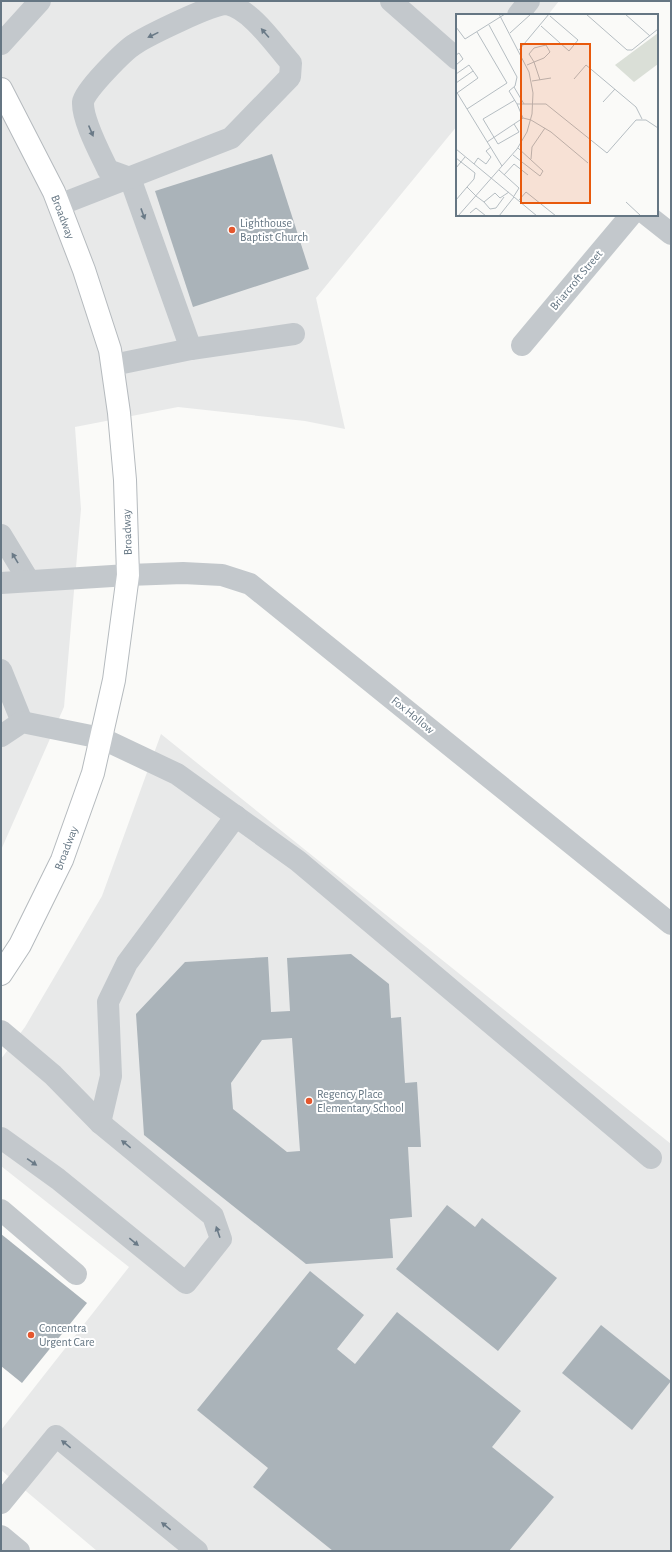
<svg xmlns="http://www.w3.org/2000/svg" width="672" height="1552" viewBox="0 0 672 1552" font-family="'Alegreya Sans',sans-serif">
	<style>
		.built { fill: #e8e9e9 }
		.building { fill: #aab3b9; fill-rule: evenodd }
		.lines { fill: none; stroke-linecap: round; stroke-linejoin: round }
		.major-casing { stroke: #b5babe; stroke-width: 24 }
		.minor { stroke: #c3c8cc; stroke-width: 22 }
		.major { stroke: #fff; stroke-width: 22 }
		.oneway { fill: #6a7a87 }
		.poi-dot { fill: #e4572e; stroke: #fff; stroke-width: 1.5 }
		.labels { text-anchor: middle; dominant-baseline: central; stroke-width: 4; stroke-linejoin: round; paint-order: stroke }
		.street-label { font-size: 12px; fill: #657683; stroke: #fff }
		.poi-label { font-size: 12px; fill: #657683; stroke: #fff; text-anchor: start }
		.inset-road { fill: none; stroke: #b5bdc2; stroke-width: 1 }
		.view { fill: #e8590c; fill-opacity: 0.15; stroke: #e8590c; stroke-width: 2 }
		.inset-edge { fill: none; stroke: #657683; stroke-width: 2 }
	</style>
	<rect width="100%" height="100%" fill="#fafaf8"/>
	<g class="built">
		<polygon points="1,1 559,1 548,15 457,15 457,126 316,298 345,429 305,421 178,407 75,427 81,509 64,707 1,850"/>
		<polygon points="161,734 671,1144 671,1551 97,1551 1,1470 1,1430 129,1267 1,1166 1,1059 25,1027 102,896"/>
	</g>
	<g class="building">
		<polygon points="272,154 309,269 193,307 155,191"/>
		<path d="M 351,954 L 389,984 L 391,1018 L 401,1017 L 405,1083 L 417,1082 L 421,1147 L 408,1147 L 412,1217 L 390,1219 L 393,1258 L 306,1264 L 144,1135 L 136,1014 L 185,962 L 268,957 L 271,1012 L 290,1011 L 287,958 ZM 292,1038 L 300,1151 L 287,1152 L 233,1109 L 231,1083 L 262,1040 Z"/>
		<polygon points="447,1205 475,1227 482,1218 557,1278 498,1351 396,1269"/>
		<polygon points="1,1234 87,1303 22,1383 1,1366"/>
		<polygon points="310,1271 364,1315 337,1349 355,1364 397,1312 521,1411 492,1447 554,1497 509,1551 333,1551 253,1487 268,1468 197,1410"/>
		<polygon points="601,1325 671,1381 632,1430 562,1373"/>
	</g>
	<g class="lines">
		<g class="major-casing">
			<polyline id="major" points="1,89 54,192 84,270 110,350 119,413 125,480 128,575 114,680 93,773 62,860 20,945 1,974"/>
		</g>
		<g class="minor">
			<polyline points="391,1 457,59"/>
			<polyline points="518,15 529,1"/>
			<polyline points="1,44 40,1"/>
			<polyline points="130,178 191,349"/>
			<path d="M 59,205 L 231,138 L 290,77 L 291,63 C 275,45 251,9 227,4 C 216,2 147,36 135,44 C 125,50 84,91 83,102 C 82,120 100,153 108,170 L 130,178"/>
			<polyline points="647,215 671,234"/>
			<polyline points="522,345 631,215"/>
			<polyline points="113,365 191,349 294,334"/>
			<polyline points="1,535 29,581"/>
			<polyline points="1,583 128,575 183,573 222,575 250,584 671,924"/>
			<polyline points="1,670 22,722"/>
			<polyline points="1,736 22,722 101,738 177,774 298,861 651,1158"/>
			<polyline points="1,1031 53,1075 100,1123 213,1216 221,1239 186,1283 58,1179 1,1138"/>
			<polyline points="100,1123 111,1076 108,1002 127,963 236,816"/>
			<polyline points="1,1210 76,1274"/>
			<polyline points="1,1503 56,1436 197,1551"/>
			<polyline points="1,1536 19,1551"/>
		</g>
		<use href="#major" class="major"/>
	</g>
	<defs><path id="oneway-solid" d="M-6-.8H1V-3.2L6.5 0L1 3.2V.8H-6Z"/></defs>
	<g class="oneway">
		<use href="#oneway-solid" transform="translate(265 33) rotate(-131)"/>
		<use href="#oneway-solid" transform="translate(153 35) rotate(154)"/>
		<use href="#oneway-solid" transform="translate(91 131) rotate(67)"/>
		<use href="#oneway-solid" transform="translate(143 214) rotate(70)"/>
		<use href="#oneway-solid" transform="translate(15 558) rotate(-121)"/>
		<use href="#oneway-solid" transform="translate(126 1144) rotate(-141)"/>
		<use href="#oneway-solid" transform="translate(32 1162) rotate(35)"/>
		<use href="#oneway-solid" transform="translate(218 1232) rotate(-109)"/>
		<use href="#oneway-solid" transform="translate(134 1242) rotate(39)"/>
		<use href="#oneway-solid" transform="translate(66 1444) rotate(-141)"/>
		<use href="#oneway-solid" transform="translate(166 1526) rotate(-141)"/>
	</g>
	<g class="poi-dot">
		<circle cx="232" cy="230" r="4"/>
		<circle cx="309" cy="1101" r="4"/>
		<circle cx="31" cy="1335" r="4"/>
	</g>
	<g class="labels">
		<g class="street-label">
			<text transform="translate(63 217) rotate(69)">Broadway</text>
			<text transform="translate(576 280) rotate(-50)">Briarcroft Street</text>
			<text transform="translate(127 532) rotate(-92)">Broadway</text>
			<text transform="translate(413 715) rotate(39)">Fox Hollow</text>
			<text transform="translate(66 848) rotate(-69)">Broadway</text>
		</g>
		<g class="poi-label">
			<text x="240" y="223">Lighthouse<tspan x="240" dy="14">Baptist Church</tspan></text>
			<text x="317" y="1094">Regency Place<tspan x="317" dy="14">Elementary School</tspan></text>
			<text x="39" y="1328">Concentra<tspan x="39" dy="14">Urgent Care</tspan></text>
		</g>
	</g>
	<g transform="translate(456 14)">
		<rect width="202" height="202" fill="#fafaf8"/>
		<path d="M 202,19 L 202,50 L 178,68 L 159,51 Z" fill="#dadfd7"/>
		<path class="inset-road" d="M 130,0 L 171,36 L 176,36 L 202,15M 169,0 L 194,22M 33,11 L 61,63 L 59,72 L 53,77 L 61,90M 85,12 L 113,37 L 122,26 L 94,2M 0,13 L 9,25 L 49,0M 54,19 L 75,0M 63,36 L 93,0M 0,41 L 3,39 L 7,45 L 0,51M 71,51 L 78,48 L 88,44 L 94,38 L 90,31 L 78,34 L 73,40 L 78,48 L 84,66M 0,60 L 13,51 L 22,64 L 1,79M 118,65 L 130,51 L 180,93 L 186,105M 76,67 L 95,64M 0,69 L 17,57M 58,73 L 68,90M 0,77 L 46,152M 147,88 L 159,75M 11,95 L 51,69 L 21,18M 67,104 L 61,90 L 90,90 L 151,139 L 180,106 L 190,106 L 202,114M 58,110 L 63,118 L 42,130 L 27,105 L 59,86M 31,128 L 67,104 L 75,106 L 95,118 L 132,149M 0,135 L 81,202M 57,141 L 84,162 L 87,157 L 62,134M 0,144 L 19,159 L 18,165 L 11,173 L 20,182M 75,145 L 76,133 L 89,114M 18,150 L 22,144 L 30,150 L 35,143 L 30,137 L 35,133M 0,154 L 9,143M 43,156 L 63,174 L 58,182M 48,161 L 58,150 L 72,161M 20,182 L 28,188 L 39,179 L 44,184 L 53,178M 0,186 L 11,173M 63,186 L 70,178 L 100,202M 28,188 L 34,195 L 40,194 L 48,183M 170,188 L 185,202M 14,199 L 20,194 L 30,202M 2,202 L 61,135 L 71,118 L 76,100 L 77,79 L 73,58 L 43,0M 43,202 L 58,183"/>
		<path class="view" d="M 65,30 L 134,30 L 134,189 L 65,189 Z"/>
		<rect width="202" height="202" class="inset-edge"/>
	</g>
	<rect width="672" height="1552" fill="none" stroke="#657683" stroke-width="4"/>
</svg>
